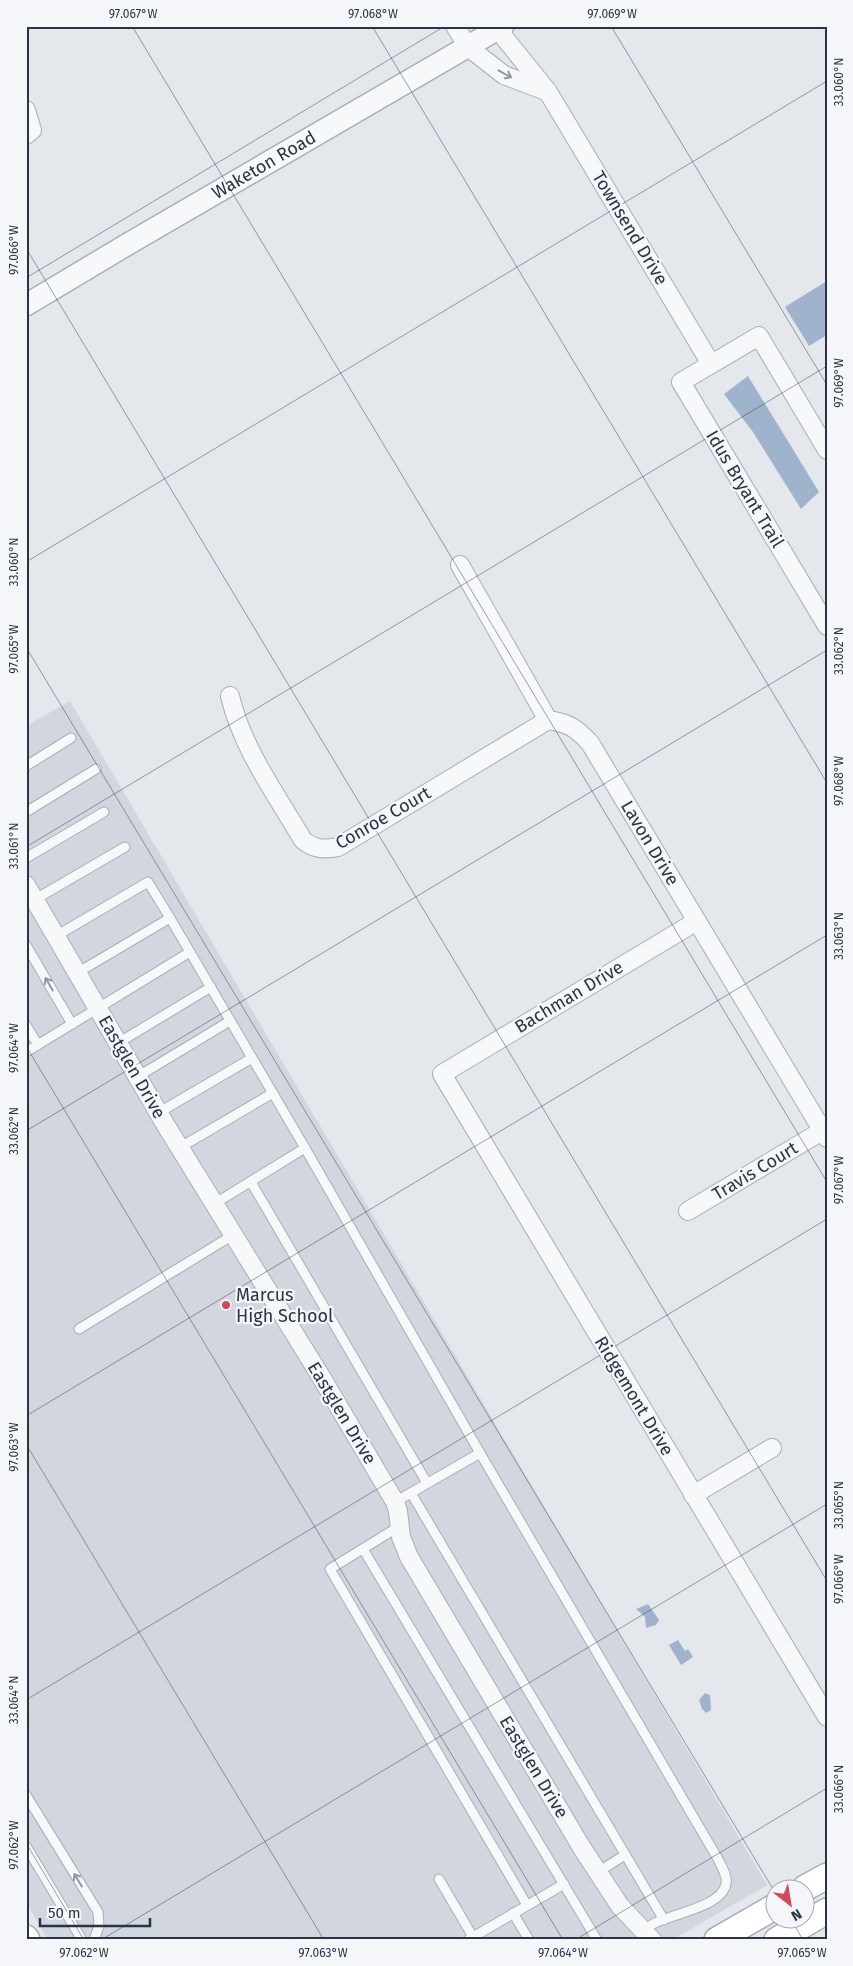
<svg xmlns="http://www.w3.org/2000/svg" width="853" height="1966" viewBox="0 0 853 1966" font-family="'Fira Sans',sans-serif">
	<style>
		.built { fill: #d2d6de }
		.water { fill: #9fb4cc }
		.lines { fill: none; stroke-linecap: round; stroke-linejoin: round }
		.service-casing { stroke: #a9aeb7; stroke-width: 11 }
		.minor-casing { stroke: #a9aeb7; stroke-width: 20 }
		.tertiary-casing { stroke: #a9aeb7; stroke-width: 24 }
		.secondary-casing { stroke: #a9aeb7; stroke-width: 28 }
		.service { stroke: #f7f8fa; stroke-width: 9 }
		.minor { stroke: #f7f8fa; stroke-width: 18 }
		.tertiary { stroke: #f7f8fa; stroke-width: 21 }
		.secondary { stroke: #fff; stroke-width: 25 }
		.oneway { stroke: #9196a0 }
		.ticks { fill: none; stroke: #2b3445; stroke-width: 1; stroke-opacity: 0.45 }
		.poi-dot { fill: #d1495b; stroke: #f4f6f9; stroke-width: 2 }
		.labels { text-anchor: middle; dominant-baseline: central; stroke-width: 4.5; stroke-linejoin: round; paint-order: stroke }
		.street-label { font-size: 18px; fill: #2b3445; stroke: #f4f6f9 }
		.poi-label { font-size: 18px; fill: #2b3445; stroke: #f4f6f9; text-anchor: start }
		.neatline { fill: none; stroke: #2b3445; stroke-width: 2 }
		.ticks-label { font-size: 12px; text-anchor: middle; fill: #2b3445 }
	</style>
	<rect width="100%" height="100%" fill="#e4e7ec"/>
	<polygon class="built" points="70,701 767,1885 672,1940 48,1940 26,1902 26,726"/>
	<g class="water">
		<polygon points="827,281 827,335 809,346 785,307"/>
		<polygon points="748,376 819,492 801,509 753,432 724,394"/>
		<polygon points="648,1604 659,1620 656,1625 646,1628 645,1617 636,1609"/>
		<polygon points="678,1640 685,1651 688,1649 693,1657 681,1665 669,1645"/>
		<polygon points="705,1693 710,1695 711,1710 706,1713 702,1709 699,1700"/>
	</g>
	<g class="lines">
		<g class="service-casing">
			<g id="service">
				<polyline points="26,766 71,738"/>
				<polyline points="26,812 96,769"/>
				<polyline points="26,858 104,812"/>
				<polyline points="34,900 125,847"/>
				<polyline points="56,936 148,882 170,918 305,1148 214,1204"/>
				<polyline points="26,945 72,1024"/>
				<polyline points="77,973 170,918"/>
				<polyline points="26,1025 38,1045"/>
				<polyline points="118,1043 211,987"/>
				<polyline points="26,1052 190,952"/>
				<polyline points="137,1077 230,1021"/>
				<polyline points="158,1113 252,1058"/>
				<polyline points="179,1148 273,1093"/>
				<polyline points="305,1148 480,1453"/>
				<polyline points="251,1182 427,1483"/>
				<polyline points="79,1329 233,1235"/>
				<polyline points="411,1493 664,1920"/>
				<path d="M 395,1502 L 480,1453 L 718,1859 C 721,1866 728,1876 726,1884 C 722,1906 674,1914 657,1922 C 652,1924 648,1927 643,1930"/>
				<polyline points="400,1526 330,1569 527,1905"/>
				<polyline points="363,1549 597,1940"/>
				<polyline points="26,1795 98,1912 99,1926 94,1940"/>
				<polyline points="26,1846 82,1940"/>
				<polyline points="598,1872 625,1855"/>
				<polyline points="439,1879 473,1937"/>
				<polyline points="513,1913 529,1940"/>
				<polyline points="468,1940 564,1884"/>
			</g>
		</g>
		<g class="minor-casing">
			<g id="minor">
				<polyline points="455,26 468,47 504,75 546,91"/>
				<polyline points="495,26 548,92 711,364"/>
				<polyline points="26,110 32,130 26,135"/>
				<polyline points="827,450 759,336 681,382 827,626"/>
				<path d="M 460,565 L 548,720 C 569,723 576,728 590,743 L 827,1138"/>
				<path d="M 230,696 C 242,748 276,794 303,840 C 313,849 324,850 338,847 L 548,720"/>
				<polyline points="26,885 165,1124 323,1380 395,1502 398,1511 401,1537 409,1557 582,1848 620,1906 652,1940"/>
				<polyline points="697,921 442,1074 827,1717"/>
				<polyline points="688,1211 822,1131"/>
				<polyline points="693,1495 772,1448"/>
			</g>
		</g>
		<g class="tertiary-casing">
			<g id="tertiary">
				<path id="s1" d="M 26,305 L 128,244 L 503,26"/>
			</g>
		</g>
		<g class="secondary-casing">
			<g id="secondary">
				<polyline points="805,1888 827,1876"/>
				<polyline points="26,1938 27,1940"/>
				<polyline points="717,1940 776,1906"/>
				<polyline points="777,1940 827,1911"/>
			</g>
		</g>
		<use href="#service" class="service"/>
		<use href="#minor" class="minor"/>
		<use href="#tertiary" class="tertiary"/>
		<use href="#secondary" class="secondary"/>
	</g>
	<defs><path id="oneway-shaft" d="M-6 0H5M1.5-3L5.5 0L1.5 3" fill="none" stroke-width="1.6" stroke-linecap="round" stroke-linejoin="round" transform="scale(1.25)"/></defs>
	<g class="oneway">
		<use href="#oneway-shaft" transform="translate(505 74) rotate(29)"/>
		<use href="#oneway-shaft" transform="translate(49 984) rotate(-120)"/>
		<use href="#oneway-shaft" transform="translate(78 1880) rotate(-121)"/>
	</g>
	<path class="ticks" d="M 132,26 L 827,1182M 372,26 L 827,783M 611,26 L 827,385M 26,248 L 827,1581M 26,278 L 445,26M 26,562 L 827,81M 26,647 L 776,1894M 26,847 L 827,366M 26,1046 L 563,1940M 26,1131 L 827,650M 26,1416 L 827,935M 26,1444 L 324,1940M 26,1700 L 827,1219M 26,1843 L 84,1940M 790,1918 L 803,1940M 101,1940 L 827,1504M 575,1940 L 827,1788"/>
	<circle class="poi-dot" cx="226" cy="1305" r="5"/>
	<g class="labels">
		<g class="street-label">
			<text stroke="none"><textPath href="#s1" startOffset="276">Waketon Road</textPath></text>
			<text transform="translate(630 228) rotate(59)">Townsend Drive</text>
			<text transform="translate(745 489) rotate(59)">Idus Bryant Trail</text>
			<text transform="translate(383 818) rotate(-30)">Conroe Court</text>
			<text transform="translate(650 843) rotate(59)">Lavon Drive</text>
			<text transform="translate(569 997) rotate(-31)">Bachman Drive</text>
			<text transform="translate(132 1067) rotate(60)">Eastglen Drive</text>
			<text transform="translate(755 1171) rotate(-31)">Travis Court</text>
			<text transform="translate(634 1396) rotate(59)">Ridgemont Drive</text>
			<text transform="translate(342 1413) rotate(59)">Eastglen Drive</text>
			<text transform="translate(534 1767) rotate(59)">Eastglen Drive</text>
		</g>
		<g class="poi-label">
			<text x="236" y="1295">Marcus<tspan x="236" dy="21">High School</tspan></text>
		</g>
	</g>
	<rect width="853" height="1966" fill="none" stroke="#f4f6f9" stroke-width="55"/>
	<g transform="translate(790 1904) rotate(149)"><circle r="24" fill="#f4f6f9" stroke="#a4a8b1"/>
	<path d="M0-4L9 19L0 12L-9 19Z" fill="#d1495b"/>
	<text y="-8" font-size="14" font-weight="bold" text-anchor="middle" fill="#2b3445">N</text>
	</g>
	<path d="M40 1918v8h110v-8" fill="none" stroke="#2b3445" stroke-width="2.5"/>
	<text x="48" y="1918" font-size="15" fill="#2b3445" stroke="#f4f6f9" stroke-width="4" paint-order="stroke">50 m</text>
	<rect x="28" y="28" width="798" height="1910" class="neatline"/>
	<g class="ticks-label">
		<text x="133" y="18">97.067°W</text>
		<text x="373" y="18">97.068°W</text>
		<text x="612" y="18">97.069°W</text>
		<text transform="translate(839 82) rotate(-90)" y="4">33.060°N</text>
		<text transform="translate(14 250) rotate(-90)" y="4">97.066°W</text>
		<text transform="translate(839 383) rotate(-90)" y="4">97.069°W</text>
		<text transform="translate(14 562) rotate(-90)" y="4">33.060°N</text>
		<text transform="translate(14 649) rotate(-90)" y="4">97.065°W</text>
		<text transform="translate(839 651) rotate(-90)" y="4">33.062°N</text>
		<text transform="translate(839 781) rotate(-90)" y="4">97.068°W</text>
		<text transform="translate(14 846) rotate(-90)" y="4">33.061°N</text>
		<text transform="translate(839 936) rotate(-90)" y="4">33.063°N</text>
		<text transform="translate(14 1048) rotate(-90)" y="4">97.064°W</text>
		<text transform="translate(14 1131) rotate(-90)" y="4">33.062°N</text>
		<text transform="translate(839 1180) rotate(-90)" y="4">97.067°W</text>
		<text transform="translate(14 1447) rotate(-90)" y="4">97.063°W</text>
		<text transform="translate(839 1505) rotate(-90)" y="4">33.065°N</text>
		<text transform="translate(839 1579) rotate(-90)" y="4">97.066°W</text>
		<text transform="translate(14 1700) rotate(-90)" y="4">33.064°N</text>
		<text transform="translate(839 1789) rotate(-90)" y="4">33.066°N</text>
		<text transform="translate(14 1845) rotate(-90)" y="4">97.062°W</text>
		<text x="84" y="1957">97.062°W</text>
		<text x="323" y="1957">97.063°W</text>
		<text x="563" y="1957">97.064°W</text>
		<text x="802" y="1957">97.065°W</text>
	</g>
</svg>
